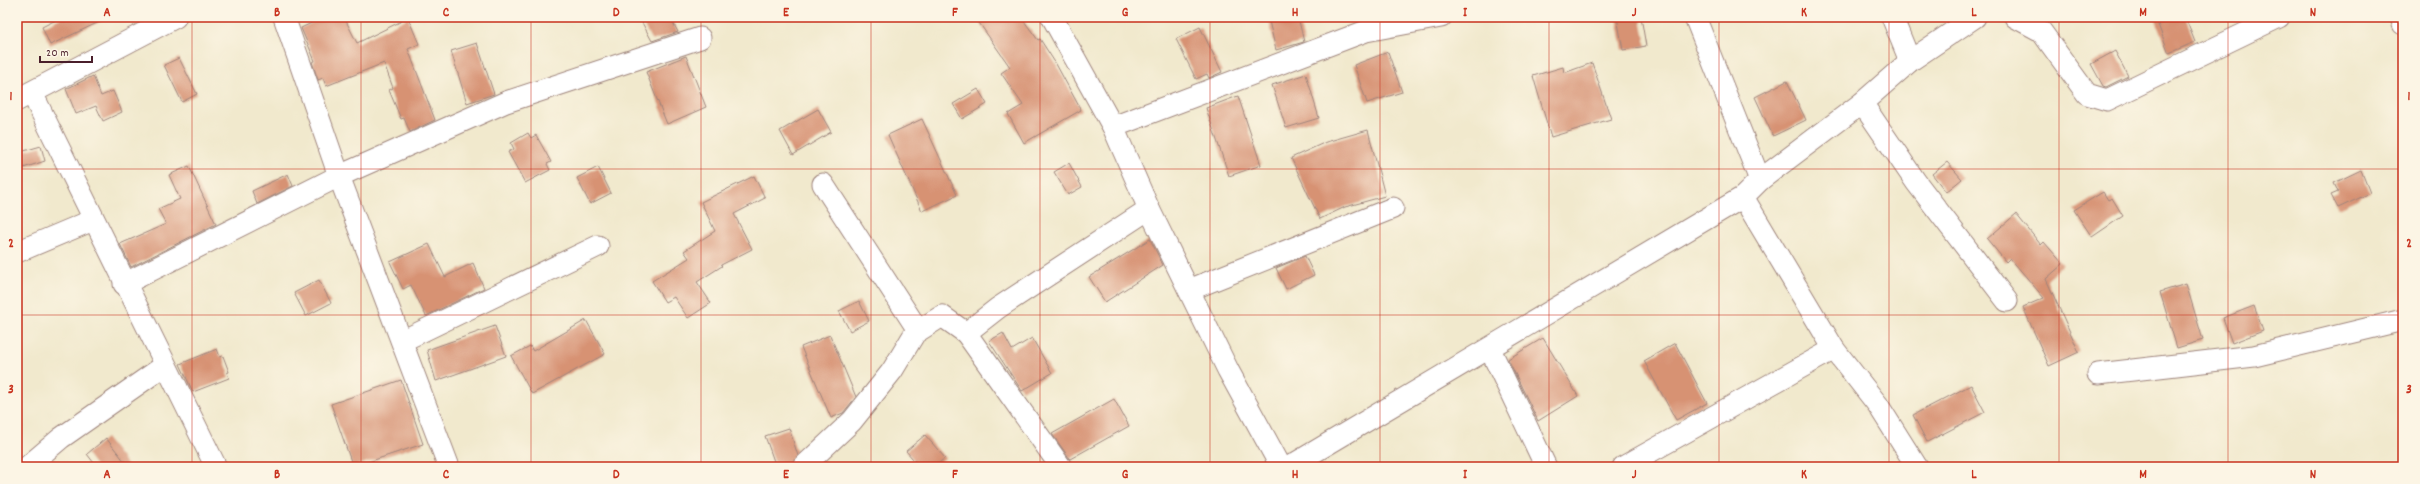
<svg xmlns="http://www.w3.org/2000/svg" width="2420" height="484" viewBox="0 0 2420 484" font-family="Dekko,sans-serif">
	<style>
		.building { fill: #d79273 }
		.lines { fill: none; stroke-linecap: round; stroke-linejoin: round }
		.minor-casing { stroke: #9e847c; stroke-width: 23 }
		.tertiary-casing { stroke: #9e847c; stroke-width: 24 }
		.minor { stroke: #fff; stroke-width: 21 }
		.tertiary { stroke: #fff; stroke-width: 22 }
		.grid { fill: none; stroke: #c8321e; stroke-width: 1; stroke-opacity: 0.55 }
		.neatline { fill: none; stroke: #c8321e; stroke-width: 1.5 }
		.grid-label { font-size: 13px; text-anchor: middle; font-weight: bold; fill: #c8321e }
	</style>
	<rect width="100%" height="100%" fill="#fcf5e5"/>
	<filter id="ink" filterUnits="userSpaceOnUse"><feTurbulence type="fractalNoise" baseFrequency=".025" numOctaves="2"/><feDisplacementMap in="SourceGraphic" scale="8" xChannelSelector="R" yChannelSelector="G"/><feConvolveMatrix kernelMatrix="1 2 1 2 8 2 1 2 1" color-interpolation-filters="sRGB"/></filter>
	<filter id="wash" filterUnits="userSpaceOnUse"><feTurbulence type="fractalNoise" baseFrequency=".012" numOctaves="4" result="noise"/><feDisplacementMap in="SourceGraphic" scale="16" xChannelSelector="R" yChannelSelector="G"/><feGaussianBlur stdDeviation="0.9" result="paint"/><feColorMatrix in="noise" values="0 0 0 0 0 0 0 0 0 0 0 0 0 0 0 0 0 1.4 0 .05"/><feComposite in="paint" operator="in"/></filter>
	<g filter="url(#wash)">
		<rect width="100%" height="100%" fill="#f1e9cd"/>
		<g id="blocks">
			<g class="building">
				<polygon points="62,17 110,17 50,45 42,27"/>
				<polygon points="324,17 344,17 357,43 408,18 419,44 408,49 435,120 410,132 404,118 401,119 389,90 393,88 384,63 326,86 323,78 318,80 312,62 315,61 301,28"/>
				<polygon points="639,17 670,17 678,32 652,41"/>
				<polygon points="975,17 1021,17 1038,40 1040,39 1056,64 1081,110 1024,143 1008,114 1023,105 1001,73 1010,67"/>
				<polygon points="1268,17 1298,17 1304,42 1276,50"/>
				<polygon points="1617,17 1641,17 1646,46 1623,50"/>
				<polygon points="2155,17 2185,17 2195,42 2169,53"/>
				<polygon points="1200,27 1222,72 1209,78 1207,74 1196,79 1176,39"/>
				<polygon points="477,43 494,94 467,103 451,51"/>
				<polygon points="2115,51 2128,76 2106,87 2103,86 2091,64"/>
				<polygon points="1388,52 1402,92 1367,103 1354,65"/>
				<polygon points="686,56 706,107 667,124 646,72"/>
				<polygon points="179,58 197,94 182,102 164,65"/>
				<polygon points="1592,63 1611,119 1551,137 1533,76 1563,67 1564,73"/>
				<polygon points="1306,74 1319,118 1286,128 1272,85"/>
				<polygon points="93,76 101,96 113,91 122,112 103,121 96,106 76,114 66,89"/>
				<polygon points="1787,81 1806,120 1773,136 1755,97"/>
				<polygon points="978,89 987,104 962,119 953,104"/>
				<polygon points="1238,96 1261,165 1229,176 1206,108"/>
				<polygon points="818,109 831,132 793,155 780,131"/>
				<polygon points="922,119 957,195 922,211 888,135"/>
				<polygon points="1368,130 1385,196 1345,207 1320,219 1291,158 1326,142"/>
				<polygon points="528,133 531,138 536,135 551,162 547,164 550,170 525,183 508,152 514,149 511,143"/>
				<polygon points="41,146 45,161 17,170 17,153"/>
				<polygon points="1947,162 1962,179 1946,192 1932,174"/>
				<polygon points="1069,163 1082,187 1068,195 1054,172"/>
				<polygon points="189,166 216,224 131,267 120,244 166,224 158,209 180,199 169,175"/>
				<polygon points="598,167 611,193 590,204 577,178"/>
				<polygon points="2361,170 2370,193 2338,208 2331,195 2338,192 2334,183"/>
				<polygon points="288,174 293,186 257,204 252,191"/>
				<polygon points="754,176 765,198 734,214 752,249 721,265 722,266 697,282 711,303 688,318 674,297 665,302 652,281 689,258 684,251 715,231 701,202"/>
				<polygon points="2103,192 2108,200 2112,198 2123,216 2092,237 2074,210"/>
				<polygon points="2016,214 2041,245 2044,242 2063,264 2046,279 2079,352 2049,366 2023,307 2044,298 2010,258 2006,262 1987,239"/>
				<polygon points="1150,239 1163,265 1105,302 1089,277"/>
				<polygon points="429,244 445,277 473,263 484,288 426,316 411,285 403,289 390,262"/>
				<polygon points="1305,256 1314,275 1286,289 1276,268"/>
				<polygon points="319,280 331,303 306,316 294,293"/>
				<polygon points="2186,284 2203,340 2177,348 2160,292"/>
				<polygon points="859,301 869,321 850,331 839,311"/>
				<polygon points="2254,306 2263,331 2232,343 2223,318"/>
				<polygon points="586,320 605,354 532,394 511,356 530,346 533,351"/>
				<polygon points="495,326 506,356 436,381 427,350"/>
				<polygon points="1003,333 1012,350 1032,338 1052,373 1022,391 989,341"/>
				<polygon points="830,335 856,397 843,413 831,418 801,347"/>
				<polygon points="1543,338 1578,396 1538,421 1508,359"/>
				<polygon points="1675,343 1707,403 1676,420 1644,361"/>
				<polygon points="217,349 220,357 223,356 229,372 227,373 229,378 193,392 180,364"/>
				<polygon points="401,380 423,444 353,467 331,404"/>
				<polygon points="1971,385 1985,412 1927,442 1913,415"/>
				<polygon points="1114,399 1129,426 1070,459 1052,434"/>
				<polygon points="789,428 798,456 791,466 776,467 765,436"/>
				<polygon points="925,435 945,458 934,467 920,467 906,451"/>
				<polygon points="106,438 129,467 97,467 87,454"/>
			</g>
		</g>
	</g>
	<g filter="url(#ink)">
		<use href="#blocks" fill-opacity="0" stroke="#9e847c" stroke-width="1"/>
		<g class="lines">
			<g class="minor-casing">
				<g id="minor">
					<polyline points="284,17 339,176 449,467"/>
					<polyline points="1052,17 1113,127 1149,209 1228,370 1281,467"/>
					<polyline points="1695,17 1760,180"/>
					<polyline points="1892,17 1910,61"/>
					<polyline points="2015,17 2041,31 2087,94 2107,100 2279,17"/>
					<polyline points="2401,17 2403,24"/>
					<polyline points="32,93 216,467"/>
					<polyline points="1862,103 1916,182 2007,301"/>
					<polyline points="1113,127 1366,31 1441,17"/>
					<polyline points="823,184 918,330"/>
					<polyline points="1743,197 1834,349 1878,405 1917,467"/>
					<polyline points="17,252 93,220"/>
					<polyline points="124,284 339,176 506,102 700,38"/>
					<polyline points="1189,290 1393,208"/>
					<polyline points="966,333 1061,467"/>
					<polyline points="402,341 598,246"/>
					<polyline points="1490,349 1546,467"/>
					<polyline points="2098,374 2254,356 2403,320"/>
					<polyline points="27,467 61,438 164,366"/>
					<polyline points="803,467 852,421 892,371 915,333 942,316 966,333 998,308 1149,209"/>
					<polyline points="1289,467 1743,197 1760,180 1862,103 1910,61 1975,17"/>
					<polyline points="1623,467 1834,349"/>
				</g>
			</g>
			<g class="tertiary-casing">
				<polyline id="tertiary" points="17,100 175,17"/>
			</g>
			<use href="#minor" class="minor"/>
			<use href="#tertiary" class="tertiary"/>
		</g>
	</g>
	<path class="grid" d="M 192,17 L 192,467M 361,17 L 361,467M 531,17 L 531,467M 701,17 L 701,467M 871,17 L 871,467M 1040,17 L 1040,467M 1210,17 L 1210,467M 1380,17 L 1380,467M 1549,17 L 1549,467M 1719,17 L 1719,467M 1889,17 L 1889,467M 2059,17 L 2059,467M 2228,17 L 2228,467M 17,169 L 2403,169M 17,315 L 2403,315"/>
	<rect width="2420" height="484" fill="none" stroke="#fcf5e5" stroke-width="44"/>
	<path d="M40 56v6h52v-6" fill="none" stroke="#4a1f2b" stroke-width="2"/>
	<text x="46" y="56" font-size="12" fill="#4a1f2b" stroke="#fcf5e5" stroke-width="3" paint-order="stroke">20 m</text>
	<rect x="22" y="22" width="2376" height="440" class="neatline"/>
	<g class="grid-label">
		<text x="107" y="16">A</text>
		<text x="277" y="16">B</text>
		<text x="446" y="16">C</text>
		<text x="616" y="16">D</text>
		<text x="786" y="16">E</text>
		<text x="955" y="16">F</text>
		<text x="1125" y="16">G</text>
		<text x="1295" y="16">H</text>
		<text x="1465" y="16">I</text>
		<text x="1634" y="16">J</text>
		<text x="1804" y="16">K</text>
		<text x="1974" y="16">L</text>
		<text x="2143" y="16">M</text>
		<text x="2313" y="16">N</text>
		<text x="11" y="100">1</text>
		<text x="2409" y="100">1</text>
		<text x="11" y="247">2</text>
		<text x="2409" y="247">2</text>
		<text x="11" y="393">3</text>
		<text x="2409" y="393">3</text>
		<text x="107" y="478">A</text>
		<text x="277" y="478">B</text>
		<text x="446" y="478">C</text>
		<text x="616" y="478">D</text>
		<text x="786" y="478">E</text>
		<text x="955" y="478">F</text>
		<text x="1125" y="478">G</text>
		<text x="1295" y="478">H</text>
		<text x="1465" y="478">I</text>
		<text x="1634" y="478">J</text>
		<text x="1804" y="478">K</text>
		<text x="1974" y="478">L</text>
		<text x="2143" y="478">M</text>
		<text x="2313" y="478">N</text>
	</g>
</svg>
